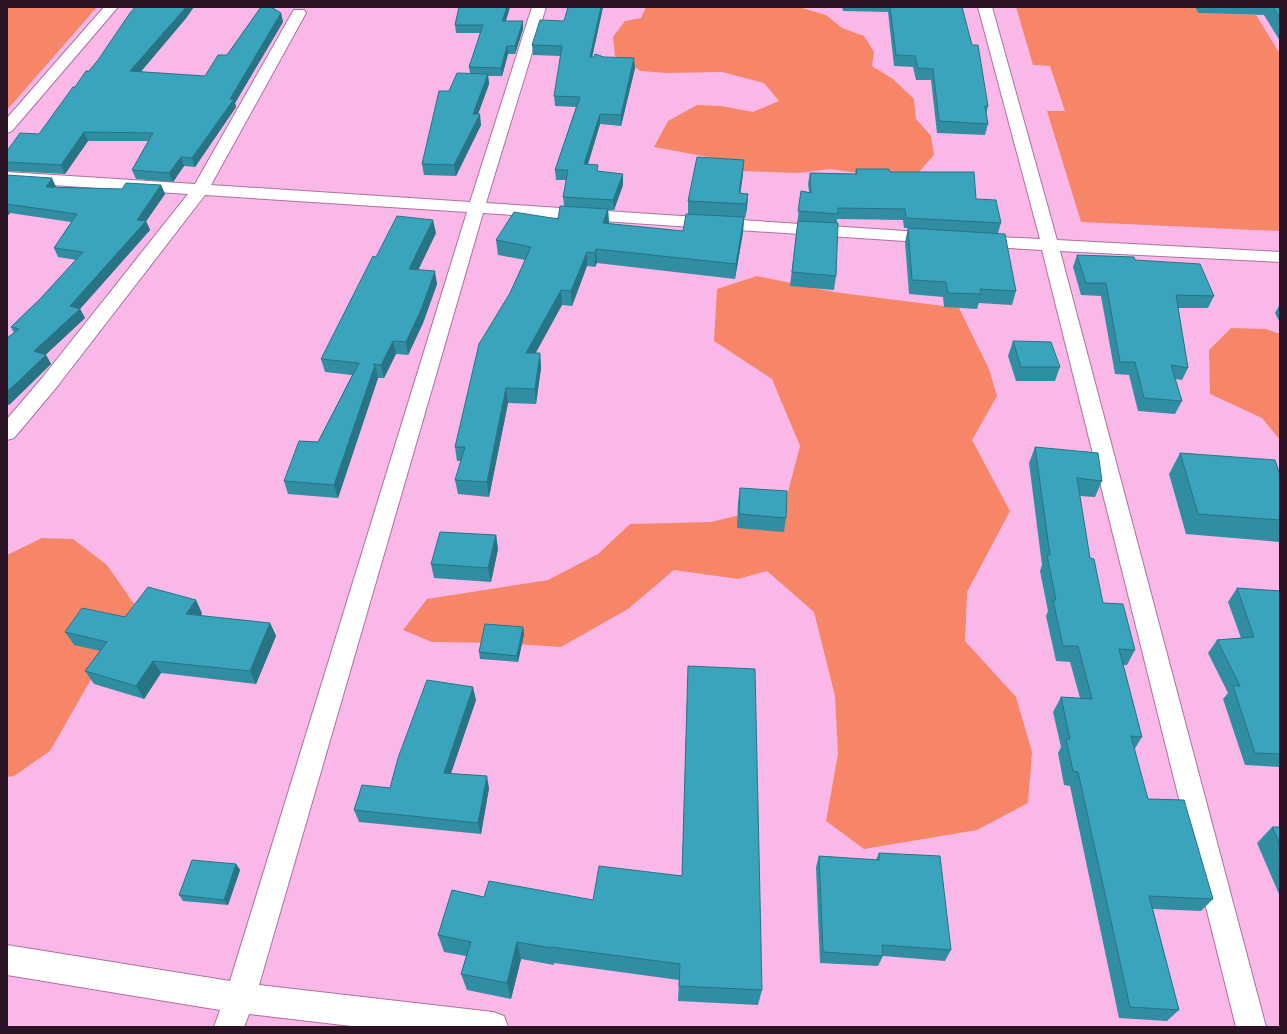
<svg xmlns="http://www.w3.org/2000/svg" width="1287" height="1034" viewBox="0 0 1287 1034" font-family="Lato,sans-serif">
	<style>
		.green { fill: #f78668 }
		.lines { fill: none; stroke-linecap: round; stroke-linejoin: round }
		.minor-casing { stroke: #ad709e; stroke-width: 2 }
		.minor { fill: #fff; fill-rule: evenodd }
		.wall { fill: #318da2 }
		.shaded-wall { fill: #287384 }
		.building { fill: #39a4bc; stroke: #287384 }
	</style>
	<rect width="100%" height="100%" fill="#fab8e9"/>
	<g class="green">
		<polygon points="7,7 97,7 7,110"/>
		<polygon points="646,7 799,7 826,15 842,28 864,36 874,52 872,66 893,79 914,99 916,119 931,136 934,155 918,173 880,176 830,169 798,173 739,171 713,158 654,147 668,121 697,105 721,106 753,112 779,101 764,83 722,72 667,73 641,71 615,56 613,37 625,21 641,18"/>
		<polygon points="1016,7 1195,7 1198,13 1256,15 1280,54 1280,231 1081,222 1047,111 1065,111 1050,66 1033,65"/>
		<polygon points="757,276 834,292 959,308 989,369 997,396 972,440 1010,511 967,592 965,641 1016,697 1032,752 1028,803 977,830 864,849 826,821 838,754 835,696 814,612 767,571 738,579 674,570 628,609 561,647 500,643 432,642 403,630 427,599 548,580 598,554 630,524 711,522 765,509 788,492 800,446 772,379 714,341 717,289"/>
		<polygon points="1231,328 1266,329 1280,334 1280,440 1262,418 1210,394 1209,350"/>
		<polygon points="42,538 73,539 107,565 134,604 50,751 14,776 7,777 7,555"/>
	</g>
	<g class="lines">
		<g class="minor-casing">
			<g id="minor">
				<polygon points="104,7 118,7 12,131 7,133 7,118"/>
				<polygon points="532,7 546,7 486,203 935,233 941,234 944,238 941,242 935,243 483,213 259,985 493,1012 504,1016 508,1027 360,1027 249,1014 244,1027 214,1027 220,1010 7,975 7,945 230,981 467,212 205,195 56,388 14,438 7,440 7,419 42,378 188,194 7,182 7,172 195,184 292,13 294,10 304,10 306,13 211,185 470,202"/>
				<polygon points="978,7 992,7 1057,240 1280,252 1280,262 1060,251 1266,1027 1236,1027 1042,250 978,246 972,245 969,241 972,237 978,236 1040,239"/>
			</g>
		</g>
		<use href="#minor" class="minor"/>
	</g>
	<g class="wall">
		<polygon points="261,7 290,7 290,8 271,7 281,13 283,22 235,103 236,107 195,167 184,166 173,182 136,179 132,170 148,141 88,141 65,174 7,171 7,151 39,134 75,87 98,60 187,17 140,72 205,76 227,55"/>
		<polygon points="459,7 510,7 506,21 523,29 515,54 508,54 502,76 488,76 489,84 478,114 481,125 456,176 424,175 422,164 449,91 470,73 469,67 480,33 456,33 455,25"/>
		<polygon points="603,7 592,57 635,68 621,126 600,124 588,164 598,172 623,185 614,210 608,210 609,224 683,231 688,214 688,201 743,174 740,193 748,194 747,208 745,218 744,218 743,232 735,279 597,263 595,267 587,266 572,306 562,305 535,353 540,353 541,368 536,404 508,403 489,497 458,494 455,480 461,461 457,461 455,447 510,293 525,260 498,255 496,240 558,219 564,206 563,197 566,180 556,180 555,170 576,107 555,106 554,96 561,56 533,55 532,45 564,21"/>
		<polygon points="842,7 962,7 972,45 988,106 986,115 988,124 985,135 937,133 931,80 916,80 913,67 894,66 888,12 843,11"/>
		<polygon points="1195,7 1280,7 1280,41 1264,15 1198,13"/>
		<polygon points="856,169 890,172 976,199 1001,223 998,233 1016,291 1012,305 979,303 977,309 944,307 943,297 909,294 905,242 908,228 904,228 903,220 837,219 837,223 836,276 834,290 790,286 801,191 809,192 808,184 810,173 855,174"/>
		<polygon points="7,175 56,187 122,189 161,185 165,194 146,221 150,230 80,309 85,318 45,355 46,355 51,364 9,405 7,404 7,338 14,333 11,327 41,298 76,260 58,257 54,248 71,222 10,213 7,216"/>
		<polygon points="436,233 418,270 437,284 423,323 408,355 396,354 384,378 378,378 338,498 288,494 284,481 318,442 352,375 325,372 321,359 376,257"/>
		<polygon points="1077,255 1135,260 1214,296 1208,308 1178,308 1188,368 1182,380 1175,379 1182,401 1175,414 1138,411 1129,375 1115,374 1101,296 1081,295 1073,267"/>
		<polygon points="1280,304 1280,323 1275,313"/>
		<polygon points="1013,341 1060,367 1055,381 1016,381 1008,356"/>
		<polygon points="1035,447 1102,481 1095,497 1080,496 1090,558 1103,603 1135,650 1127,665 1123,665 1142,737 1134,750 1148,799 1213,899 1201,911 1153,909 1179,1010 1167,1021 1119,1018 1070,786 1064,785 1058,753 1061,747 1053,712 1061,697 1080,698 1070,662 1056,661 1046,616 1048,611 1040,571 1042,565 1029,463"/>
		<polygon points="1180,453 1280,475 1280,542 1186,534 1169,474"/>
		<polygon points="740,488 786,518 784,532 737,528 738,502"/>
		<polygon points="496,535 498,549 491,582 434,578 431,564"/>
		<polygon points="1237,588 1280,591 1280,767 1245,765 1223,699 1228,693 1208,653 1217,640 1241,638 1228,602"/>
		<polygon points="202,613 201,616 270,623 276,636 256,684 161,673 144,699 94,684 85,671 100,651 74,645 65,632 125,617"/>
		<polygon points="523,627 524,634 518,662 480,659 479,652"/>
		<polygon points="688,666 762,990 758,1005 678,1001 679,980 554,963 554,965 521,959 511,999 467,990 461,974 466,956 444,952 438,935 484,897 593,900 682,876"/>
		<polygon points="476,700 451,773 489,788 481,834 359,822 354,810 390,788"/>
		<polygon points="1272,827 1280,827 1280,894 1279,894 1257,843"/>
		<polygon points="879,853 951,950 945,961 883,956 878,966 820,963 816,867 819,856 876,860"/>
		<polygon points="236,864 240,870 228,905 183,901 179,895"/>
	</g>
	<g class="shaded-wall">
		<polygon points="186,7 194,7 187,17 134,80 130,71"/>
		<polygon points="507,7 510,7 503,29 502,21"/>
		<polygon points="601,7 603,7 590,67 590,57"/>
		<polygon points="281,13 283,22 235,103 236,107 195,167 192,158 230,99"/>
		<polygon points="523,21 523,29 515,54 515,46"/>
		<polygon points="507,46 508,54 502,76 501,68"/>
		<polygon points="634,58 635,68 621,126 621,115"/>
		<polygon points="488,74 489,84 474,125 473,114"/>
		<polygon points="480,114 481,125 456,176 454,165"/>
		<polygon points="600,114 600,124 585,174 584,164"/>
		<polygon points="84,132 88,141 65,174 61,165"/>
		<polygon points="181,157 184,166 173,182 169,173"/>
		<polygon points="744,160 743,174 739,204 739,193"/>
		<polygon points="623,174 623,185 614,210 613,200"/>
		<polygon points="52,178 56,187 46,187"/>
		<polygon points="161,185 165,194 145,223 146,221 150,230 80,309 85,318 39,361 34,351 137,220"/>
		<polygon points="748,194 747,208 745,218 746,204"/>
		<polygon points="7,208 10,213 7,216"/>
		<polygon points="608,209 609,223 603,223"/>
		<polygon points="744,217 743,232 735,279 736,264"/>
		<polygon points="433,220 436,233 412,283 409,269"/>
		<polygon points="596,249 597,263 595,267 595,253"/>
		<polygon points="587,252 587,266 572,306 571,291"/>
		<polygon points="435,271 437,284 423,323 408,355 406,342"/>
		<polygon points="561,290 562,305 528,367 526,353"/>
		<polygon points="393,341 396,354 384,378 381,365"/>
		<polygon points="540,353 541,368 536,404 535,389"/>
		<polygon points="46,355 51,364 9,405 7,402 7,392"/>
		<polygon points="375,365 378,378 338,498 334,485"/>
		<polygon points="506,388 508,403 489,497 487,482"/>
		<polygon points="496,535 498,549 491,582 488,568"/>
		<polygon points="196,600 202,613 193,627 186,614"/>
		<polygon points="270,623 276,636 256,684 250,671"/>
		<polygon points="523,627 524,634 518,662 517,656"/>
		<polygon points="153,661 161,673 144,699 136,686"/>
		<polygon points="473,687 476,700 447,785 444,773"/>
		<polygon points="487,776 489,788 481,834 478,823"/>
		<polygon points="236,864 240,870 228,905 224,900"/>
		<polygon points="517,942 521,959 511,999 507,983"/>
	</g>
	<g class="building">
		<polygon points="135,7 186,7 130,71 205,76 218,55 227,55 261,7 271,7 281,13 230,99 234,99 192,158 181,157 169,173 132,170 153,133 84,132 61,165 7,162 7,151 20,133 39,134 73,87 75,87 86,71 89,71 98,60 130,13"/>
		<polygon points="459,7 507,7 502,21 523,21 515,46 507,46 501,68 469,67 483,25 455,25"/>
		<polygon points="568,7 601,7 590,57 594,57 595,54 604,57 634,58 621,115 600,114 584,164 598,165 597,171 623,174 613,200 563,197 568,170 555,170 580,97 554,96 562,46 532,45 540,20 564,21"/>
		<polygon points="890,7 962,7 972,45 978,45 988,106 985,106 988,124 939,121 933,69 918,68 915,56 896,55"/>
		<polygon points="1273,7 1280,7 1280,18"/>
		<polygon points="457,73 488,74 473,114 480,114 454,165 422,164 439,91 449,91"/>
		<polygon points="697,157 744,160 739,193 748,194 746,204 688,201"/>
		<polygon points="856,169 889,169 890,172 974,172 976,199 996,200 1001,223 906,218 905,209 838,208 838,214 798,211 801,191 811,193 810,173 857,174"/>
		<polygon points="7,175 52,178 46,187 122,189 126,183 161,185 137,220 146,221 70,306 80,309 34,351 46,355 7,392 7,338 19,329 11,327 41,298 83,252 54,248 77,214 7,204"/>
		<polygon points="560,206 608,209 603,223 683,231 686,214 744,217 736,264 596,249 595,253 587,252 571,291 561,290 526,353 540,353 535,389 506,388 487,482 455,480 465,447 455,447 479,344 510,293 531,247 496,240 514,212 558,219"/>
		<polygon points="397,216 433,220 409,269 435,271 421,310 406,342 393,341 381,365 373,364 375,365 334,485 284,481 299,441 318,442 359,363 321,359 373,256 376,257"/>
		<polygon points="798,221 838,223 836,276 792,272"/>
		<polygon points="908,228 1005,234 1016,291 980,289 981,294 948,293 946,282 912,280"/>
		<polygon points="1077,255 1134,257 1135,260 1200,264 1214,296 1176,295 1188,368 1171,365 1182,401 1144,398 1135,362 1120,362 1106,283 1086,283"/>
		<polygon points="1013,341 1051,342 1060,367 1021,367"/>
		<polygon points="1035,447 1098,453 1102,481 1077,478 1090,558 1094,559 1103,603 1123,604 1135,650 1119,649 1142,737 1131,736 1148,799 1184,800 1213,899 1149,896 1179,1010 1130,1007 1078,772 1073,771 1066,739 1070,739 1061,697 1092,699 1078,646 1063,646 1053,600 1056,600 1047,555 1050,555"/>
		<polygon points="1180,453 1275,460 1280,475 1280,520 1198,514"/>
		<polygon points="740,488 787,491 786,518 739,514"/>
		<polygon points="440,532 496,535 488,568 431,564"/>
		<polygon points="148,587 196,600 186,614 270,623 250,671 153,661 136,686 85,671 107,642 65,632 82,608 125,617"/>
		<polygon points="1237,588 1280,591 1280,754 1255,753 1233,686 1240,686 1217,640 1254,637"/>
		<polygon points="485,624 523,627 517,656 479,652"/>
		<polygon points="688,666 755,669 762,990 679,986 680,964 551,947 551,948 517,942 507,983 461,974 471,942 438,935 452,890 484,897 489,881 593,900 599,866 682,876"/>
		<polygon points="427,680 473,687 444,773 487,776 478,823 354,810 362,785 390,788 398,758"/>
		<polygon points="1272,827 1280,827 1280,845"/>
		<polygon points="879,853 940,856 951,950 882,945 883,956 823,952 819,856 879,860"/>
		<polygon points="192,860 236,864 224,900 179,895"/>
	</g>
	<rect width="1287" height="1034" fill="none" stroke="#2b1326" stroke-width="16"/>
</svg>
